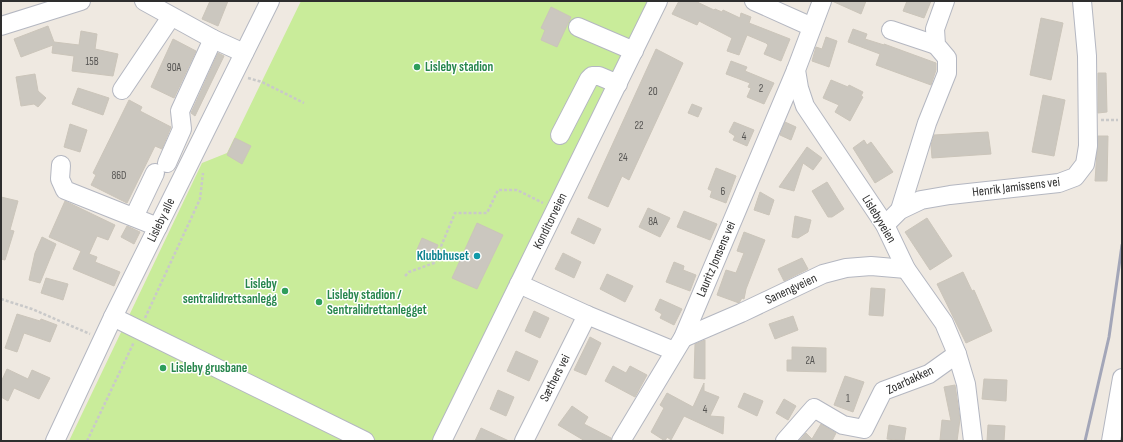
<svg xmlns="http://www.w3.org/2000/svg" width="1123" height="442" viewBox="0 0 1123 442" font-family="'Sofia Sans Condensed',sans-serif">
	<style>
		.pitch { fill: #c9ec9a }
		.building { fill: #cbc7bf; stroke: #cbc5ba }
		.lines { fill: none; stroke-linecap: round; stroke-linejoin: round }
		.minor-casing { stroke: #b4b7c1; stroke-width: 20 }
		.path { stroke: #c9c9c9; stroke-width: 2.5; stroke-dasharray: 3 2; stroke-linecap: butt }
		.minor { stroke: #fff; stroke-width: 18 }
		.rail { stroke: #a3a6b8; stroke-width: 3 }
		.leisure-dot { fill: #2e9e5b; stroke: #fff; stroke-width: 1.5 }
		.culture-dot { fill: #0f9aa8; stroke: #fff; stroke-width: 1.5 }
		.labels { text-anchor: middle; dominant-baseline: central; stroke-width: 3; stroke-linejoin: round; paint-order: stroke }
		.number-label { font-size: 11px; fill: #555452 }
		.leisure-label { font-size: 13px; font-weight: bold; fill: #27864d; stroke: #fff; text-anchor: start }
		.street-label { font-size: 13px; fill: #2e2e2e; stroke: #fff }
		.culture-label { font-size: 13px; font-weight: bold; fill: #0d838f; stroke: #fff; text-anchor: end }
	</style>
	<rect width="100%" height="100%" fill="#efe9e1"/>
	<polygon class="pitch" points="301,1 649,1 434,441 69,441 202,163 227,153"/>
	<g class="building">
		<polygon points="210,1 228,1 218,26 202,19"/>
		<polygon points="679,1 695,1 714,10 715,9 722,12 723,10 740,18 741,13 751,17 749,23 790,39 781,61 764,54 768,45 766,43 747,35 739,55 727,51 732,38 699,21 697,25 672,14"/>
		<polygon points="832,1 866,1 861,14"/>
		<polygon points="907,1 931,1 924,18 903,11"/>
		<polygon points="551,7 571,17 557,47 541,40 545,30 541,28"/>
		<polygon points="1041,18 1063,23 1051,80 1030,75"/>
		<polygon points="48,26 54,42 79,45 81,31 97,34 95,49 118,54 113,76 72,71 74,56 52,53 53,45 21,57 14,39"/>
		<polygon points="853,29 867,34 865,39 884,45 884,44 936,63 936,70 931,85 876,65 880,54 848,42"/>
		<polygon points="826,37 837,41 829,67 812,61 816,47 822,49"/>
		<polygon points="173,39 196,51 174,98 151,87"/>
		<polygon points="656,49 683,63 629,180 622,176 608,207 588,198"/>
		<polygon points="218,53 224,56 195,116 191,113"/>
		<polygon points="731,61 747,67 745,71 774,83 764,104 747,97 751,88 748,87 750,83 726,74"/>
		<polygon points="1098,73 1106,73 1107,112 1098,113"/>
		<polygon points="35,74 38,91 46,98 38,107 34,104 21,106 16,77"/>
		<polygon points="831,80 848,87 849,85 863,92 861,96 863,97 850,121 835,112 839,105 823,98"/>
		<polygon points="78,88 109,98 103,115 72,104"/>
		<polygon points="1043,95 1065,100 1054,156 1032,152"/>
		<polygon points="129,100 142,107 140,111 171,127 162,149 155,146 127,203 91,185 96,175 93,173"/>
		<polygon points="692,104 702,108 698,117 688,113"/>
		<polygon points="734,122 754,130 747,146 733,140 735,136 729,132"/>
		<polygon points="785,122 796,127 791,140 780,135"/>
		<polygon points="70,124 87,130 80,152 64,147"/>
		<polygon points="988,132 991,154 932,158 931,145 934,135"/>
		<polygon points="1098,136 1108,136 1107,181 1095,181"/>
		<polygon points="235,138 251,146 242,164 227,155"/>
		<polygon points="864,140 867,145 871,142 893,172 875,183 853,148"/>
		<polygon points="807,147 822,158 813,170 803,163 794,191 779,187"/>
		<polygon points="716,168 736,176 726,203 710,197 712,191 708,189"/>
		<polygon points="827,182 844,209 832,217 828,217 812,191"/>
		<polygon points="760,192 774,200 769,215 754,210"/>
		<polygon points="1,197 18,201 10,230 14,231 5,260 1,259"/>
		<polygon points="65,201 115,225 108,240 97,236 89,254 97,257 95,262 120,272 114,286 73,269 81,251 49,237"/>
		<polygon points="648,208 670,218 660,237 639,227"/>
		<polygon points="684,211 717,224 710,240 677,227"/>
		<polygon points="795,216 811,220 808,232 798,238 792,237"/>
		<polygon points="578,218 601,229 594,244 571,233"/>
		<polygon points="927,218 952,256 930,270 905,232"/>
		<polygon points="477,223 503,235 477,289 452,278"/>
		<polygon points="127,226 140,232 134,244 121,237"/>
		<polygon points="744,232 765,240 746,289 744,299 742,298 739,303 717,295 726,270 736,273 744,253 737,251"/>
		<polygon points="42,237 56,244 40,283 29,280 35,253"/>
		<polygon points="422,238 438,245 432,259 416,252"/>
		<polygon points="563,253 581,262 574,278 555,269"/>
		<polygon points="802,258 808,269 784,281 778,269"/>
		<polygon points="674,262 684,266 683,270 696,275 690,291 666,282"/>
		<polygon points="963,272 972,291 974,290 992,331 966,343 937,284"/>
		<polygon points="607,274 633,286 625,302 600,289"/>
		<polygon points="46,278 68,284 63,300 41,293"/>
		<polygon points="871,288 885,289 883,316 869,315"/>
		<polygon points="660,299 682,309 674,325 660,318 662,314 655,310"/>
		<polygon points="534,311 549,318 540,338 525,331"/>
		<polygon points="17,314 40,321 41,319 57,325 50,342 24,333 17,352 5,348"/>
		<polygon points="793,316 798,330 775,339 769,324"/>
		<polygon points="590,337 601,343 586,375 574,370"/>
		<polygon points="705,340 705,379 694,378 695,344"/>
		<polygon points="792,347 826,348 826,372 787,371 787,360 792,360"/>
		<polygon points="516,351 538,361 529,381 507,371"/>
		<polygon points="613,366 626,373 630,366 647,375 635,397 605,381"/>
		<polygon points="7,369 28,379 32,370 50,378 39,399 14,388 8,401 1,397 1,382"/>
		<polygon points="845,376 864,382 853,412 834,405"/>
		<polygon points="984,379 1007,380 1006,401 982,399"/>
		<polygon points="704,383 704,391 719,397 710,416 724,417 723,434 684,416 671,440 667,437 665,441 651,432 664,408 660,405 667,393 693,407"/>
		<polygon points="955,385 960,419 957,441 940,440 942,420 951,421 944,387"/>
		<polygon points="498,390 514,397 506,416 490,409"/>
		<polygon points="744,393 763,401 757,416 738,407"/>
		<polygon points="784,399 796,406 788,420 776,413"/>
		<polygon points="572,406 588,417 584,424 611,438 611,441 585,441 558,425"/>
		<polygon points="821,424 836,433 832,441 799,441 806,433 812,439"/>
		<polygon points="889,425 906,428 904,441 887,439"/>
		<polygon points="988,425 1005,426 1004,441 987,441"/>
		<polygon points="481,428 509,441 475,441"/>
	</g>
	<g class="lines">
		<g class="minor-casing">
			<g id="minor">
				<polyline points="144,1 213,39 244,53"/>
				<polyline points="754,1 812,27"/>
				<polyline points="822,1 796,70 799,88 805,106 885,225 906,269 944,323 957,354 966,384 973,441"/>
				<polyline points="1,26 81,1"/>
				<polyline points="578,27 634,51"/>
				<polyline points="891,30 936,45"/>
				<polyline points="122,90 171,17"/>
				<polyline points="560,135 589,79 592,76 599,76 618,84"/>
				<polyline points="167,163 182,129 180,111 213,39"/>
				<polyline points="61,165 60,179 65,190 158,227"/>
				<polyline points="900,210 927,123 947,73 947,58 936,45 935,29 945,1"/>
				<polyline points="134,217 155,173"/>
				<polyline points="885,225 900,210 921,200 950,195 1059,183 1075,177 1085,164 1088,146 1087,56 1082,1"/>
				<polyline points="519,284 587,315 674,351"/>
				<polyline points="113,317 365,441"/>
				<polyline points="683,338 741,313 823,274 846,268 871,266 906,269"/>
				<polyline points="55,441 113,317 270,1"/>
				<polyline points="442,441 658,1"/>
				<polyline points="524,441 587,315"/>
				<polyline points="621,441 683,338 796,70"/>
				<polyline points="785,441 814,408 843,425 864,429 883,391 929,374 957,354"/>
				<polyline points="1111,441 1122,378"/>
			</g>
		</g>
		<g class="path">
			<polyline points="248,78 262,82 304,103"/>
			<polyline points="1101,120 1118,120"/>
			<polyline points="405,276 409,272 434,263 455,213 487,213 498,190 517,190 543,203"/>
			<polyline points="1,299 32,309 90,334"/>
			<polyline points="145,318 200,199 203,173"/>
			<polyline points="87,441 134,342"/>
		</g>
		<use href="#minor" class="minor"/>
		<polyline class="rail" points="1085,441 1109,337 1122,245"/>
	</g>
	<g class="leisure-dot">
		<circle cx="417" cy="67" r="4"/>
		<circle cx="285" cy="291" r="4"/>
		<circle cx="319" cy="302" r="4"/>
		<circle cx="163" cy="368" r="4"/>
	</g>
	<circle class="culture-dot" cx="477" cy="256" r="4"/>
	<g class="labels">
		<g class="number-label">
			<text x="92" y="61">15B</text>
			<text x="174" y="67">90A</text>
			<text x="761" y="88">2</text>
			<text x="653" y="91">20</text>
			<text x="639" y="125">22</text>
			<text x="744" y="136">4</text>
			<text x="623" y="157">24</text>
			<text x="119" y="175">86D</text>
			<text x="723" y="191">6</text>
			<text x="653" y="221">8A</text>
			<text x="810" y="360">2A</text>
			<text x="848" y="398">1</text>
			<text x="705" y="409">4</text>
		</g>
		<g class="leisure-label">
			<text x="425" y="67">Lisleby stadion</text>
			<text x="277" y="284" text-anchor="end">Lisleby<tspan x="277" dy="15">sentralidrettsanlegg</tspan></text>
			<text x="327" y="295">Lisleby stadion /<tspan x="327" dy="15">Sentralidrettanlegget</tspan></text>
			<text x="171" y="368">Lisleby grusbane</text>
		</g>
		<g class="street-label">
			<text transform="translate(1016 187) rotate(-7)">Henrik Jamissens vei</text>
			<text transform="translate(879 219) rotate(59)">Lislebyveien</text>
			<text transform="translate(161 220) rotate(-64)">Lisleby alle</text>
			<text transform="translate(550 221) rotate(-64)">Konditorveien</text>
			<text transform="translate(716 259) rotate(-67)">Lauritz Jonsens vei</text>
			<text transform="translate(791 289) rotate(-25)">Sanengveien</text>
			<text transform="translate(555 378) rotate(-63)">Sæthers vei</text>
			<text transform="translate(910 380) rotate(-25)">Zoarbakken</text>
		</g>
		<g class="culture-label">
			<text x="469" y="256">Klubbhuset</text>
		</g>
	</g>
	<rect width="1123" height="442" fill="none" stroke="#2e2e2e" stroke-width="4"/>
</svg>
